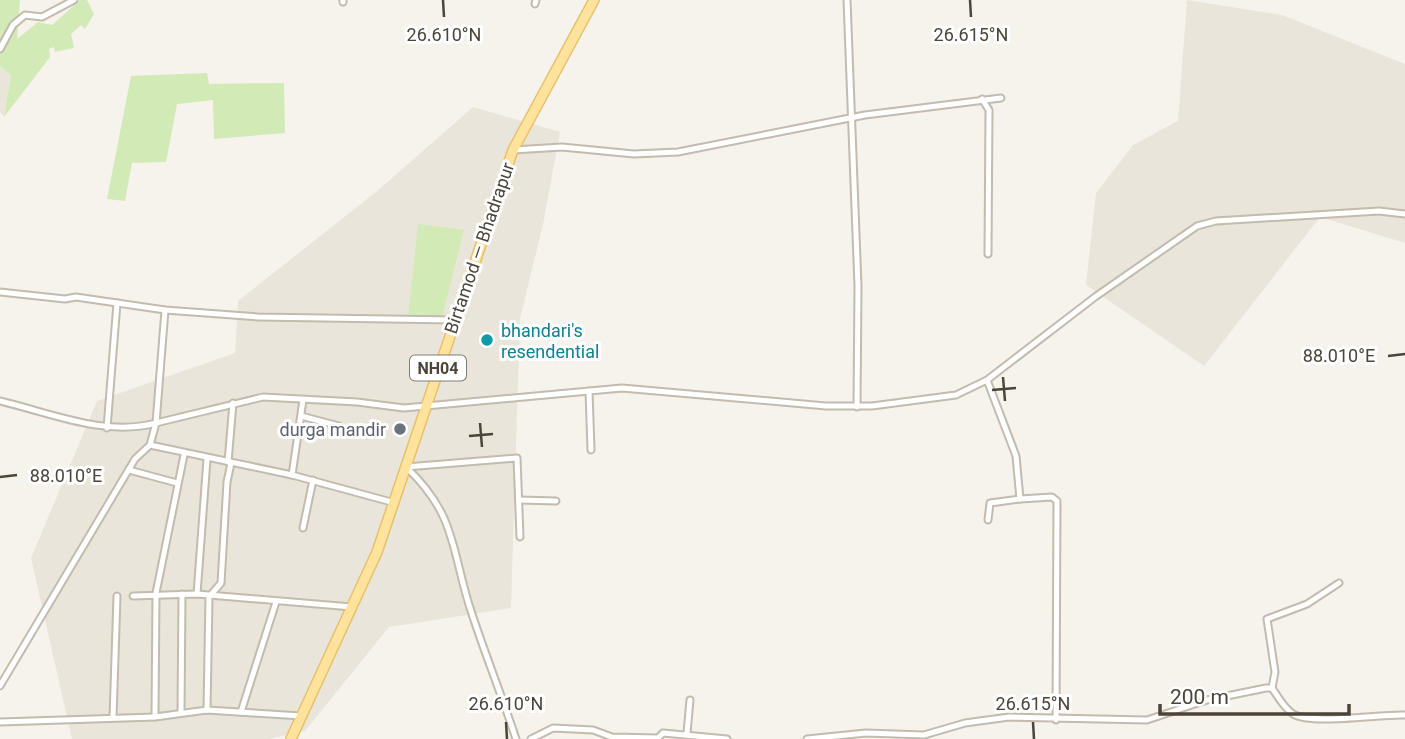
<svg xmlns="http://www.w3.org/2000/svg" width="1405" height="739" viewBox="0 0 1405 739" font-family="Roboto,sans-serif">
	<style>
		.residential { fill: #eae5da }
		.green { fill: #d2eab5 }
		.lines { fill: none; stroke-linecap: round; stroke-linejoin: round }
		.minor-casing { stroke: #c2bbae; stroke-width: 9 }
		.primary-casing { stroke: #e6c16a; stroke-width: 12 }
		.minor { stroke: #fff; stroke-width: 5 }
		.primary { stroke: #ffe39c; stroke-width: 9 }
		.ticks { fill: none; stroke: #4b4439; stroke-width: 2.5 }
		.culture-dot { fill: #0f9aa8; stroke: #fff; stroke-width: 2.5 }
		.worship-dot { fill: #6b7280; stroke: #fff; stroke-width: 2.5 }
		.labels { text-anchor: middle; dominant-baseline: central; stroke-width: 6; stroke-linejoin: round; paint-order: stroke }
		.shield { fill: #fff; stroke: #817c74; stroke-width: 2 }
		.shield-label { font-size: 16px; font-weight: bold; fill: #4b4439 }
		.street-label { font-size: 18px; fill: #4b4439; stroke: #fff }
		.culture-label { font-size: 18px; fill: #0d838f; stroke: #fff; text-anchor: start }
		.worship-label { font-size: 18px; fill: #5b616d; stroke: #fff; text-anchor: end }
		.ticks-label { font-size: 18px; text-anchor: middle; fill: #4b4439; stroke: #fff; stroke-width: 6; stroke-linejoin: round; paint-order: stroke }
	</style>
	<rect width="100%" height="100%" fill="#f6f3ec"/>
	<g class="residential">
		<polygon points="1187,0 1282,15 1405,64 1405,243 1320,217 1204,366 1086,285 1096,193 1133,145 1178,121"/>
		<polygon points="0,66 11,74 4,117 0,112"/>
		<polygon points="473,107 560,132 543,225 520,318 511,608 389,627 305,731 269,739 72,739 31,558 97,401 235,353 238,301 376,192"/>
	</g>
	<g class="green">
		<polygon points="0,0 20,0 17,39 38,22 52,25 80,0 87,0 94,14 85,29 81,25 71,34 74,48 55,52 54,47 49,49 50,57 4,117 11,75 0,66"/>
		<polygon points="207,73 209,84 284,83 285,133 214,139 213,100 177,104 166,162 132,163 125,201 107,199 131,76"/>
		<polygon points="418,224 464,230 442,318 408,317"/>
	</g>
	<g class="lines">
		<g class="minor-casing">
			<g id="minor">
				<polyline points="847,0 858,286 857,407"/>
				<polyline points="343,2 343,0"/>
				<polyline points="535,4 536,0"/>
				<polyline points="0,49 13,25 25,15 42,17 74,0"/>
				<polyline points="982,99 989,110 988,254"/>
				<polyline points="513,150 562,147 634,154 678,152 865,115 1001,98"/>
				<polyline points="0,292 65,299 76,297 165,310 258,317 454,320"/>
				<polyline points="987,380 1016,456 1020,499 1052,497 1057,501 1056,720"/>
				<polyline points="589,391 591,450"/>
				<polyline points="303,400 292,475 395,503"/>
				<path d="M 0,401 C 51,413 105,437 156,423 L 165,310"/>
				<polyline points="301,416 339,426"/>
				<polyline points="107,428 117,303"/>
				<polyline points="150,445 292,475"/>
				<polyline points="184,455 156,593 155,717 207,710 301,716"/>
				<polyline points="228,462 233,403"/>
				<path d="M 406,467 C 457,515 451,550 471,611 C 485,654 502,696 516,739"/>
				<polyline points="406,467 517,458 520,537"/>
				<polyline points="129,470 177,483"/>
				<polyline points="520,500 556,501"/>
				<polyline points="988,520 990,503 1020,499"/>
				<polyline points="303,528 313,480"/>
				<polyline points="197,594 207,459"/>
				<polyline points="133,596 197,594 352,607"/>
				<polyline points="0,686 135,459 150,445 156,423 263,397 357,402 404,408 622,388 826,406 872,406 956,395 987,380 1095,297 1197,226 1216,221 1379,211 1405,214"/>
				<polyline points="1272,688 1275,672 1267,619 1307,604 1339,583"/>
				<polyline points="207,710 209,597 221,583 227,482 231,463"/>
				<polyline points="181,712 182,594"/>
				<polyline points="241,712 276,602"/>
				<polyline points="113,718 117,596"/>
				<polyline points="0,722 155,717"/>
				<polyline points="687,733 690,700"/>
				<polyline points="531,739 553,728 593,730 612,737 658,738 663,733 727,739"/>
				<path d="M 807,739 L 866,733 L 924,735 L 965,723 L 1009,717 L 1147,720 L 1207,700 L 1266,688 L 1272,688 C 1278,697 1284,708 1293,714 C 1312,725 1379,714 1405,715"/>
			</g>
		</g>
		<g class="primary-casing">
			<polyline id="primary" points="291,739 377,552 513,150 594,0"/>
		</g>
		<use href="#minor" class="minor"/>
		<use href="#primary" class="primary"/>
	</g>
	<path class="ticks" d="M 443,0 L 444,17M 970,0 L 971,17M 1388,356 L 1405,354M 1003,377 L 1005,401M 992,390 L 1016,388M 480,423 L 482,447M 469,436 L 493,434M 0,477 L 17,475M 506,722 L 507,739M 1033,722 L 1034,739"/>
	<circle class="culture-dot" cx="487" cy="340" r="7"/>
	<circle class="worship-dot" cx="400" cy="429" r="7"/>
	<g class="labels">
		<rect class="shield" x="410" y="355.5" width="56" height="25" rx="5"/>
		<g class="shield-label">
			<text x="438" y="368">NH04</text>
		</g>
		<g class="street-label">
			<text transform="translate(479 248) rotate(-71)">Birtamod — Bhadrapur</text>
		</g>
		<g class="culture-label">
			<text x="501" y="330">bhandari's<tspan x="501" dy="21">resendential</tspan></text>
		</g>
		<g class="worship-label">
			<text x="386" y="429">durga mandir</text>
		</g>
	</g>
	<g class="ticks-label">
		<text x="444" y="41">26.610°N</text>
		<text x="971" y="41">26.615°N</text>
		<text x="1339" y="362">88.010°E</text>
		<text x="66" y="482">88.010°E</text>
		<text x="506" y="710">26.610°N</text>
		<text x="1033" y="710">26.615°N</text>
	</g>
	<path d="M1160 704v10h189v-10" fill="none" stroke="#4b4439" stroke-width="3.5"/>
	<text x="1170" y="704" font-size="21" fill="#4b4439" stroke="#ffffff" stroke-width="5" paint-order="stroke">200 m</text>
</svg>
